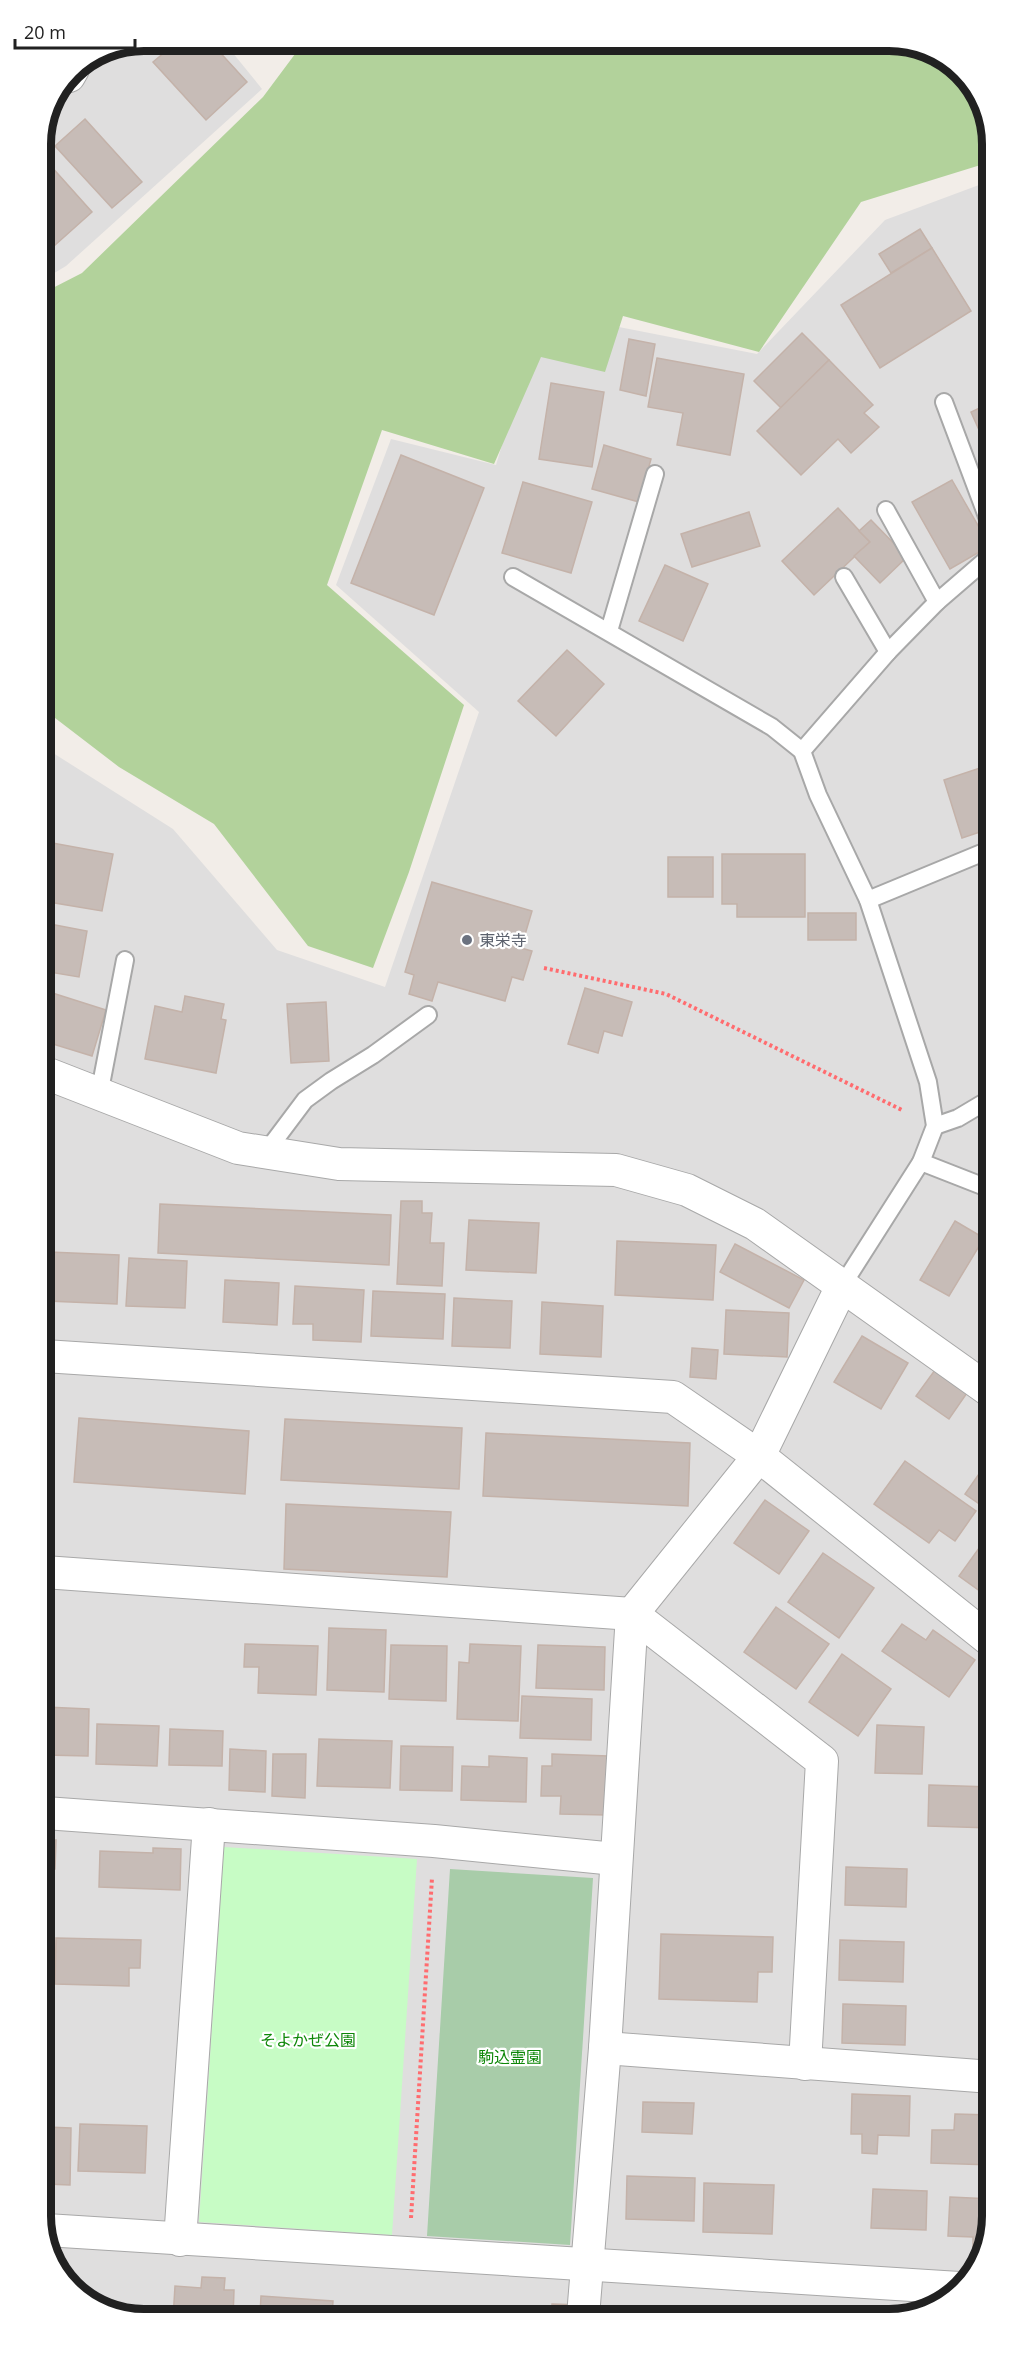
<svg xmlns="http://www.w3.org/2000/svg" width="1033" height="2360" viewBox="0 0 1033 2360" font-family="'Open Sans','Noto Sans JP',sans-serif">
	<style>
		.residential { fill: #dfdede }
		.forest { fill: #b2d29b }
		.cemetery { fill: #a8cca9 }
		.park { fill: #c7fcc5 }
		.building { fill: #c7bcb7; stroke: #c4b2a9; stroke-width: 1.5 }
		.lines { fill: none; stroke-linecap: round; stroke-linejoin: round }
		.service-casing { stroke: #a8a8a8; stroke-width: 20 }
		.minor-casing { stroke: #a8a8a8; stroke-width: 34 }
		.path { stroke: #ff6c6f; stroke-width: 4; stroke-dasharray: 3 3; stroke-linecap: butt }
		.service { stroke: #fff; stroke-width: 16 }
		.minor { stroke: #fff; stroke-width: 32 }
		.worship-dot { fill: #6b7280; stroke: #fff; stroke-width: 2 }
		.labels { text-anchor: middle; dominant-baseline: central; stroke-width: 4.5; stroke-linejoin: round; paint-order: stroke }
		.worship-label { font-size: 16px; fill: #5b616d; stroke: #fff; text-anchor: start }
		.park-label { font-size: 16px; fill: #0d8708; stroke: #fff }
		.rim { fill: none; stroke: #212121; stroke-width: 8 }
	</style>
	<rect width="100%" height="100%" fill="#f2ede8"/>
	<g class="residential">
		<polygon points="228,47 262,89 66,266 41,281 41,138 71,71 105,48"/>
		<polygon points="987,182 992,2216 971,2279 923,2314 137,2319 81,2298 46,2250 42,746 173,829 277,950 385,987 479,712 336,585 391,439 496,465 542,312 757,354 885,220"/>
	</g>
	<polygon class="forest" points="896,41 952,62 987,110 987,163 861,202 759,352 623,316 605,372 541,357 494,464 382,430 327,585 464,705 409,872 373,968 308,946 214,824 119,767 42,708 41,294 82,273 263,97 301,46"/>
	<polygon class="cemetery" points="450,1869 593,1878 570,2245 427,2236"/>
	<polygon class="park" points="224,1847 417,1859 392,2235 199,2222"/>
	<g class="building">
		<polygon points="215,47 247,82 206,120 153,62 166,51 163,48"/>
		<polygon points="85,119 142,182 112,208 55,146"/>
		<polygon points="41,155 92,212 54,246 41,231"/>
		<polygon points="920,229 932,248 891,273 879,254"/>
		<polygon points="932,248 971,311 880,368 841,305"/>
		<polygon points="802,333 829,360 781,408 754,381"/>
		<polygon points="629,339 655,344 646,396 620,390"/>
		<polygon points="657,358 744,374 730,455 677,445 683,413 648,407"/>
		<polygon points="829,360 873,405 864,413 879,427 851,453 838,439 801,475 757,431"/>
		<polygon points="551,383 604,392 592,467 539,459"/>
		<polygon points="988,404 988,450 971,412"/>
		<polygon points="604,445 651,459 639,502 592,489"/>
		<polygon points="401,455 484,488 434,615 351,583"/>
		<polygon points="952,480 988,543 988,547 950,569 912,502"/>
		<polygon points="523,482 592,502 571,573 502,553"/>
		<polygon points="838,508 870,542 814,595 782,561"/>
		<polygon points="749,512 760,546 692,567 681,534"/>
		<polygon points="871,520 907,557 880,583 854,556 870,542 859,531"/>
		<polygon points="665,565 708,584 683,641 639,621"/>
		<polygon points="567,650 604,684 556,736 518,701"/>
		<polygon points="989,765 989,829 962,838 944,780"/>
		<polygon points="47,842 113,854 102,911 43,901 43,864"/>
		<polygon points="722,854 805,854 805,917 737,917 737,904 722,904"/>
		<rect x="668" y="857" width="45" height="40"/>
		<polygon points="432,882 532,911 521,948 532,951 523,980 512,977 505,1001 438,982 432,1001 409,994 414,975 405,972"/>
		<rect x="808" y="913" width="48" height="27"/>
		<polygon points="43,915 51,917 43,960"/>
		<polygon points="50,924 87,931 79,977 43,971"/>
		<polygon points="585,988 632,1002 622,1036 604,1031 598,1053 568,1044"/>
		<polygon points="43,990 106,1010 92,1056 43,1041"/>
		<polygon points="185,996 224,1004 221,1019 226,1020 216,1073 145,1059 155,1006 182,1012"/>
		<polygon points="326,1002 329,1061 291,1063 287,1004"/>
		<polygon points="401,1201 422,1201 422,1213 432,1213 430,1243 444,1243 442,1286 397,1284"/>
		<polygon points="160,1204 391,1215 389,1265 158,1253"/>
		<polygon points="469,1220 539,1223 536,1273 466,1270"/>
		<polygon points="955,1221 984,1238 949,1296 920,1280"/>
		<polygon points="617,1241 716,1245 713,1300 615,1295"/>
		<polygon points="735,1244 804,1280 789,1308 720,1272"/>
		<polygon points="49,1252 119,1255 117,1304 47,1301"/>
		<polygon points="129,1258 187,1261 185,1308 126,1306"/>
		<polygon points="225,1280 279,1283 277,1325 223,1322"/>
		<polygon points="295,1286 364,1290 361,1342 313,1340 313,1324 293,1324"/>
		<polygon points="373,1291 445,1294 443,1339 371,1336"/>
		<polygon points="454,1298 512,1301 510,1348 452,1346"/>
		<polygon points="542,1302 603,1306 601,1357 540,1354"/>
		<polygon points="726,1310 789,1313 787,1357 724,1354"/>
		<polygon points="862,1336 908,1363 881,1409 834,1382"/>
		<polygon points="692,1348 718,1350 716,1379 690,1377"/>
		<polygon points="935,1370 967,1393 949,1419 916,1396"/>
		<polygon points="79,1418 249,1431 245,1494 74,1482"/>
		<polygon points="285,1419 462,1428 459,1489 281,1480"/>
		<polygon points="486,1433 690,1443 688,1506 483,1496"/>
		<polygon points="990,1458 991,1512 965,1494"/>
		<polygon points="905,1461 976,1511 955,1541 939,1530 929,1543 874,1504"/>
		<polygon points="44,1467 54,1468 52,1517 44,1517"/>
		<polygon points="765,1500 809,1531 779,1574 734,1543"/>
		<polygon points="286,1504 451,1512 447,1577 284,1569"/>
		<polygon points="990,1533 991,1534 991,1599 959,1576"/>
		<polygon points="823,1553 874,1588 839,1638 788,1602"/>
		<polygon points="776,1607 829,1644 796,1689 744,1652"/>
		<polygon points="902,1624 926,1640 933,1630 975,1660 949,1697 882,1651"/>
		<polygon points="329,1628 386,1630 384,1692 327,1690"/>
		<polygon points="245,1644 318,1646 316,1695 258,1693 259,1667 244,1667"/>
		<polygon points="470,1644 521,1646 518,1721 457,1719 459,1662 469,1663"/>
		<polygon points="391,1645 447,1646 446,1701 389,1699"/>
		<polygon points="538,1645 605,1647 604,1690 536,1688"/>
		<polygon points="842,1654 891,1689 858,1736 809,1702"/>
		<polygon points="522,1696 592,1699 591,1740 520,1738"/>
		<polygon points="45,1707 89,1709 88,1756 45,1755"/>
		<polygon points="97,1724 159,1726 157,1766 96,1764"/>
		<polygon points="877,1725 924,1727 922,1774 875,1773"/>
		<polygon points="170,1729 223,1731 222,1766 169,1765"/>
		<polygon points="319,1739 392,1741 390,1788 317,1786"/>
		<polygon points="401,1746 453,1747 452,1791 400,1790"/>
		<polygon points="230,1749 266,1751 265,1792 229,1790"/>
		<polygon points="273,1754 306,1754 305,1798 272,1796"/>
		<polygon points="552,1754 608,1756 606,1815 560,1814 561,1796 541,1796 542,1766 552,1766"/>
		<polygon points="489,1756 527,1758 526,1802 461,1800 462,1766 489,1767"/>
		<polygon points="929,1785 991,1787 991,1828 928,1826"/>
		<polygon points="45,1840 56,1840 55,1869 45,1869"/>
		<polygon points="153,1848 181,1849 180,1890 99,1887 100,1851 153,1853"/>
		<polygon points="846,1867 907,1869 906,1907 845,1905"/>
		<polygon points="661,1934 773,1937 772,1972 758,1972 757,2002 659,1999"/>
		<polygon points="56,1938 141,1940 140,1968 129,1968 129,1986 55,1984"/>
		<polygon points="840,1940 904,1942 903,1982 839,1980"/>
		<polygon points="843,2004 906,2006 905,2045 842,2043"/>
		<polygon points="852,2094 910,2096 909,2136 878,2135 877,2154 862,2153 862,2134 851,2134"/>
		<polygon points="643,2102 694,2103 692,2134 642,2132"/>
		<polygon points="955,2114 992,2115 992,2165 931,2163 932,2130 954,2130"/>
		<polygon points="80,2124 147,2126 145,2173 78,2171"/>
		<polygon points="46,2127 71,2128 70,2185 46,2184"/>
		<polygon points="627,2176 695,2178 694,2221 626,2219"/>
		<polygon points="704,2183 774,2185 772,2234 703,2232"/>
		<polygon points="873,2189 927,2191 926,2230 871,2228"/>
		<polygon points="950,2197 992,2199 992,2216 982,2248 973,2248 973,2237 948,2236"/>
		<polygon points="202,2277 225,2278 224,2290 234,2290 233,2319 173,2319 175,2286 201,2288"/>
		<polygon points="261,2296 333,2301 332,2318 247,2319 247,2313 260,2314"/>
		<polygon points="552,2304 581,2305 580,2316 551,2316"/>
	</g>
	<g class="lines">
		<g class="service-casing">
			<g id="service">
				<polyline points="944,402 988,519"/>
				<polyline points="886,510 937,602"/>
				<polyline points="513,577 772,727 802,751 818,795 868,900 928,1082 935,1126 921,1162 842,1286"/>
				<polyline points="844,577 888,652"/>
				<polyline points="609,631 655,474"/>
				<polyline points="802,751 888,652 937,602 988,558"/>
				<polyline points="868,900 989,850"/>
				<polyline points="99,1095 125,960"/>
				<polyline points="935,1126 958,1118 990,1099"/>
				<polyline points="266,1152 305,1100 331,1081 373,1055 428,1015"/>
				<polyline points="921,1162 990,1189"/>
			</g>
		</g>
		<g class="minor-casing">
			<g id="minor">
				<polyline points="69,76 73,69"/>
				<polyline points="43,1072 238,1148 339,1164 616,1170 687,1190 755,1224 990,1391"/>
				<polyline points="44,1356 673,1397 759,1456 991,1641"/>
				<polyline points="44,1572 632,1614 822,1761 805,2064"/>
				<polyline points="45,1813 434,1841 615,1859"/>
				<polyline points="605,2048 992,2077"/>
				<polyline points="46,2230 959,2288"/>
				<polyline points="180,2240 209,1824"/>
				<polyline points="583,2316 605,2048 632,1614 759,1456 842,1286"/>
			</g>
		</g>
		<g class="path">
			<polyline points="544,968 666,994 902,1110"/>
			<polyline points="411,2218 432,1878"/>
		</g>
		<use href="#service" class="service"/>
		<use href="#minor" class="minor"/>
	</g>
	<circle class="worship-dot" cx="467" cy="940" r="6"/>
	<g class="labels">
		<g class="worship-label">
			<text x="479" y="940">東栄寺</text>
		</g>
		<g class="park-label">
			<text x="308" y="2040">そよかぜ公園</text>
			<text x="510" y="2057">駒込霊園</text>
		</g>
	</g>
	<path d="M0 0H1033V2360H0ZM144 51H889A93 93 0 0 1 982 144V2216A93 93 0 0 1 889 2309H144A93 93 0 0 1 51 2216V144A93 93 0 0 1 144 51Z" fill="#fff" fill-rule="evenodd"/>
	<path class="rim" d="M144 51H889A93 93 0 0 1 982 144V2216A93 93 0 0 1 889 2309H144A93 93 0 0 1 51 2216V144A93 93 0 0 1 144 51Z"/>
	<path d="M15 39v9h120v-9" fill="none" stroke="#212121" stroke-width="3"/>
	<text x="24" y="39" font-size="18" fill="#212121" stroke="#ffffff" stroke-width="4.5" paint-order="stroke">20 m</text>
</svg>
